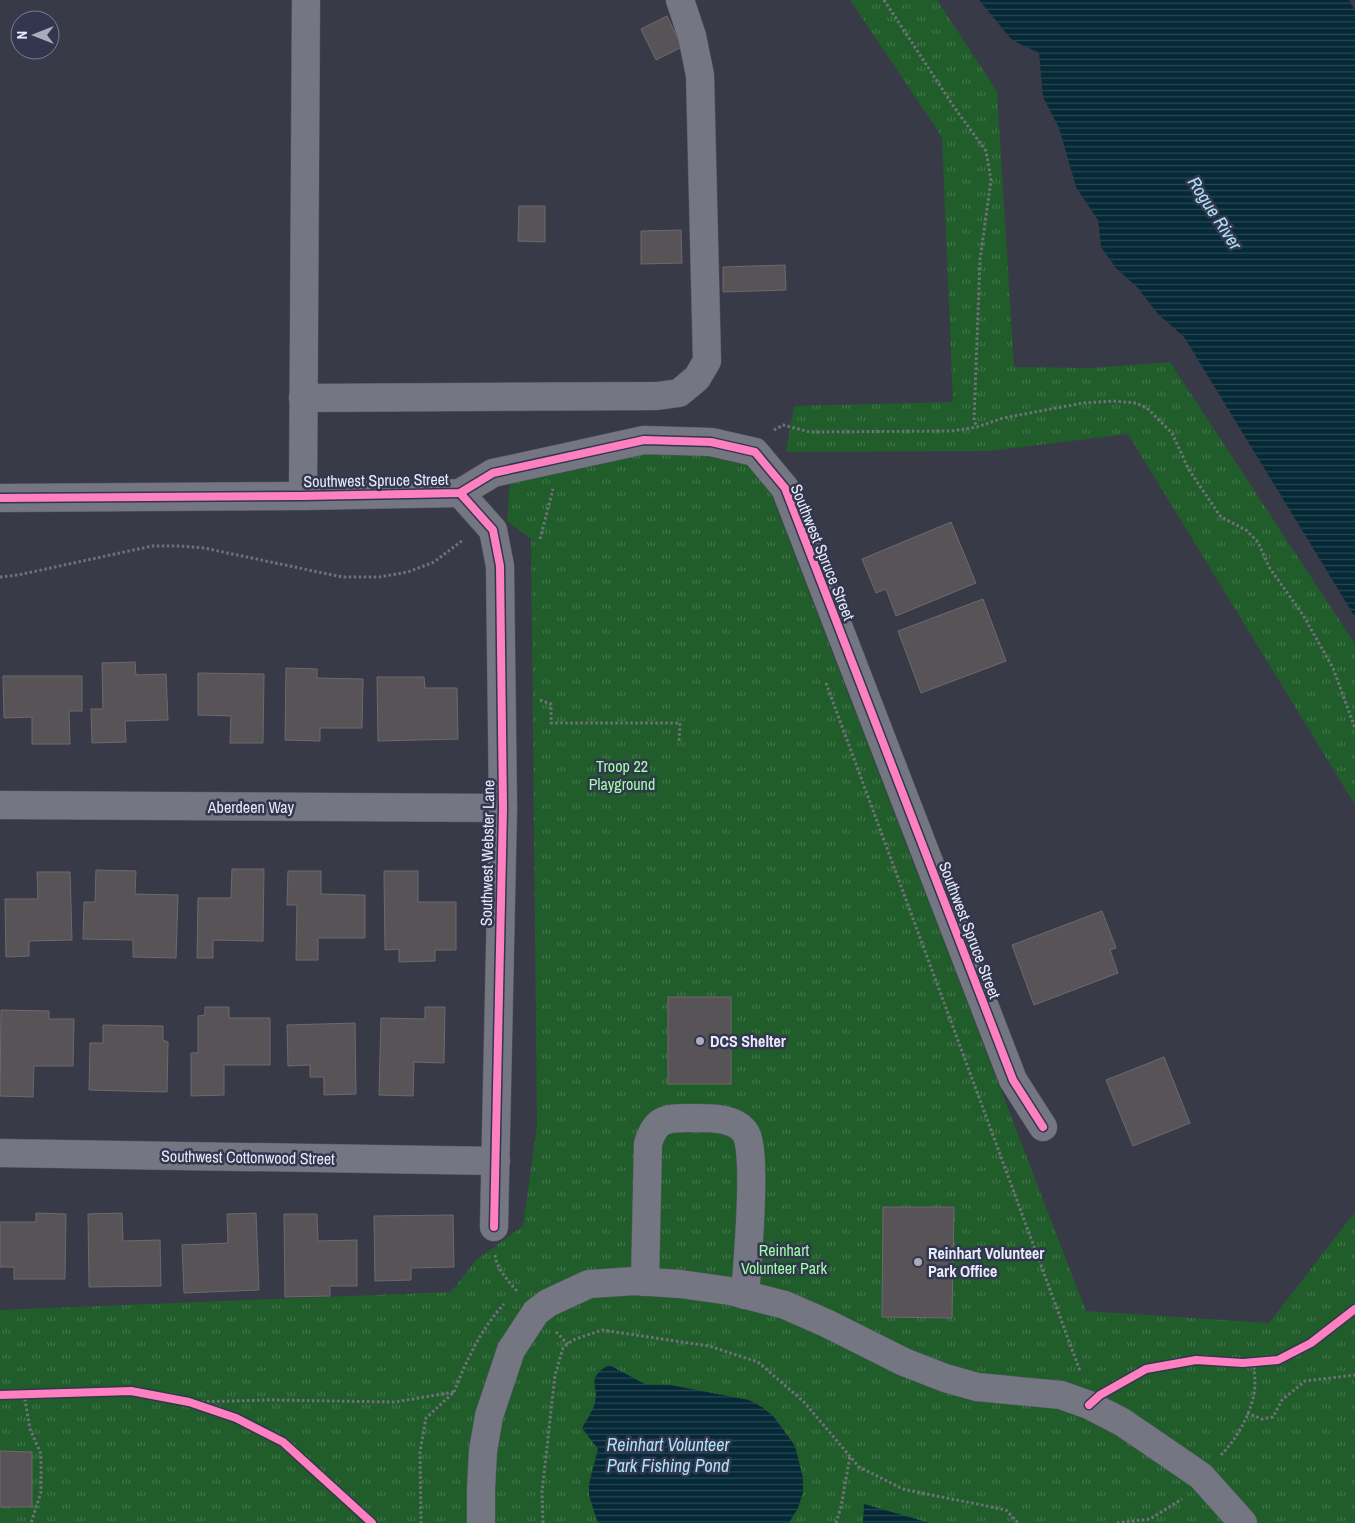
<svg xmlns="http://www.w3.org/2000/svg" width="1355" height="1523" viewBox="0 0 1355 1523" font-family="'Archivo Narrow',sans-serif">
	<style>
		.park { fill: url(#park-tufts) }
		.water { fill: url(#water-rules) }
		.building { fill: #585357; stroke: #6e696d }
		.lines { fill: none; stroke-linecap: round; stroke-linejoin: round }
		.minor-casing { stroke: #555763; stroke-width: 29 }
		.path { stroke: #6f717c; stroke-width: 3; stroke-dasharray: 2.5 2.5; stroke-linecap: butt }
		.minor { stroke: #747682; stroke-width: 28 }
		.cycleway-casing { stroke: #32364e; stroke-width: 11 }
		.cycleway { stroke: #ff80c0; stroke-width: 8 }
		.poi-dot { fill: #aaacbc; stroke: #32364e; stroke-width: 2 }
		.labels { text-anchor: middle; dominant-baseline: central; stroke-width: 5; stroke-linejoin: round; paint-order: stroke }
		.street-label { font-size: 16px; fill: #e7eafa; stroke: #32364e }
		.park-label { font-size: 16px; fill: #a0ffa4; stroke: #32364e }
		.poi-label { font-size: 16px; font-weight: bold; fill: #e7eafa; stroke: #32364e; text-anchor: start }
		.water-label { font-size: 18px; font-style: italic; fill: #aee2f6; stroke: #32364e }
	</style>
	<defs>
		<pattern id="park-tufts" width="24" height="20" patternUnits="userSpaceOnUse" patternTransform="scale(1.25)"><rect width="24" height="20" fill="#205d2a"/><path d="M3 7l-1-3M5 7V3M7 7l1-3M15 17l-1-3M17 17v-4M19 17l1-3" fill="none" stroke="#40744a"/></pattern>
		<pattern id="water-rules" width="6" height="5" patternUnits="userSpaceOnUse" patternTransform="scale(1.25)"><rect width="6" height="5" fill="#052936"/><path d="M0 2.5h6" fill="none" stroke="#294854"/></pattern>
	</defs>
	<rect width="100%" height="100%" fill="#383a48"/>
	<g class="park">
		<polygon points="850,0 937,0 997,91 1014,367 1092,368 1170,362 1355,644 1355,805 1128,434 990,451 786,452 794,406 953,402 942,137"/>
		<polygon points="662,449 755,452 1086,1311 1269,1323 1355,1212 1355,1523 0,1523 0,1310 451,1292 476,1260 523,1226 537,1126 531,539 507,521 510,476"/>
	</g>
	<g class="water">
		<polygon points="979,0 1349,0 1355,11 1355,617 1184,337 1158,314 1137,287 1116,268 1101,247 1098,220 1076,187 1059,128 1043,97 1039,53 1012,40"/>
		<path d="M 609,1365 L 645,1384 L 670,1385 L 749,1400 L 762,1407 L 774,1417 L 795,1446 L 803,1478 L 803,1492 L 798,1508 L 789,1523 L 598,1523 L 589,1496 L 589,1484 L 598,1449 L 582,1428 C 586,1420 593,1411 595,1403 C 599,1383 585,1379 609,1365 Z"/>
		<polygon points="864,1504 930,1523 863,1523"/>
	</g>
	<g class="building">
		<polygon points="667,16 682,47 656,60 641,29"/>
		<polygon points="519,206 545,206 545,242 518,241"/>
		<polygon points="681,230 682,263 641,264 641,231"/>
		<polygon points="785,265 786,290 723,292 723,267"/>
		<polygon points="951,522 976,583 896,616 886,589 876,593 862,559"/>
		<polygon points="983,599 1006,661 921,693 898,631"/>
		<polygon points="135,662 136,675 166,674 168,720 125,721 126,742 92,743 91,709 103,709 102,663"/>
		<polygon points="286,668 317,669 317,678 363,679 362,728 320,728 320,741 285,740"/>
		<polygon points="198,673 264,674 263,743 230,743 231,716 198,715"/>
		<polygon points="3,676 82,676 82,711 69,711 70,744 32,744 32,717 4,718"/>
		<polygon points="377,677 424,677 425,688 457,688 458,739 378,741"/>
		<polygon points="232,869 264,869 263,941 213,940 213,958 197,958 198,898 231,898"/>
		<polygon points="96,870 136,871 135,894 178,895 176,958 133,957 133,940 83,939 84,902 95,902"/>
		<polygon points="288,871 321,871 321,894 365,895 365,938 318,938 318,960 296,960 297,905 287,905"/>
		<polygon points="384,871 418,871 418,902 456,902 456,950 435,950 435,961 399,962 399,949 385,950"/>
		<polygon points="37,872 70,872 72,940 29,941 29,956 6,957 5,899 38,899"/>
		<polygon points="1102,911 1116,948 1110,950 1118,973 1034,1005 1012,945"/>
		<rect x="668" y="997" width="63" height="87"/>
		<polygon points="205,1007 229,1007 229,1018 270,1018 270,1065 224,1065 224,1095 191,1096 191,1053 198,1053 198,1016 205,1015"/>
		<polygon points="425,1007 445,1007 444,1063 414,1062 413,1096 379,1095 381,1018 425,1019"/>
		<polygon points="1,1010 49,1011 49,1019 74,1019 73,1066 34,1066 33,1097 0,1096"/>
		<polygon points="355,1023 356,1094 324,1095 324,1077 310,1077 310,1065 288,1066 287,1025"/>
		<polygon points="103,1025 163,1026 163,1040 168,1042 167,1092 89,1090 90,1043 103,1043"/>
		<polygon points="1164,1057 1190,1123 1133,1146 1106,1080"/>
		<polygon points="883,1207 954,1207 952,1318 882,1317"/>
		<polygon points="36,1213 66,1214 65,1279 14,1279 14,1267 0,1267 0,1222 36,1222"/>
		<polygon points="122,1213 123,1241 160,1240 161,1286 89,1287 88,1214"/>
		<polygon points="256,1213 259,1290 184,1293 182,1245 228,1243 227,1214"/>
		<polygon points="284,1214 317,1214 318,1241 357,1240 357,1286 330,1286 330,1296 285,1297"/>
		<polygon points="453,1215 454,1267 411,1268 411,1280 375,1281 374,1216"/>
		<polygon points="0,1451 32,1452 32,1507 0,1507"/>
	</g>
	<g class="lines">
		<g class="minor-casing">
			<g id="minor">
				<polyline points="303,398 657,396 679,393 697,378 707,361 700,75 692,36 680,0"/>
				<polyline points="460,493 493,530 500,566 503,808 494,1227"/>
				<polyline points="303,496 306,0"/>
				<polyline points="0,498 303,496 460,493 493,473 644,440 711,442 755,452 785,488 1013,1080 1043,1127"/>
				<polyline points="0,805 503,808"/>
				<polyline points="0,1153 496,1161"/>
				<path d="M 645,1282 L 648,1144 C 655,1120 664,1118 688,1118 C 706,1118 733,1116 745,1132 C 758,1147 747,1268 745,1295"/>
				<polyline points="481,1523 481,1489 483,1451 489,1416 511,1350 536,1312 548,1303 589,1284 635,1281 680,1284 730,1291 785,1305 826,1323 904,1362 945,1378 977,1387 1061,1395 1089,1405 1122,1422 1201,1476 1243,1523"/>
			</g>
		</g>
		<g class="path">
			<polyline points="884,0 954,107 986,151 991,180 980,260 974,420 977,427"/>
			<polyline points="774,430 783,425 810,432 952,431 977,427 1003,418 1083,403 1113,401 1136,403 1147,408 1172,433 1189,470 1221,517 1246,530 1258,542 1269,567 1303,615 1333,668 1355,728"/>
			<polyline points="540,539 553,489"/>
			<polyline points="0,577 18,575 152,546 180,546 204,548 342,577 379,577 408,572 434,562 463,540"/>
			<polyline points="826,683 1080,1371"/>
			<polyline points="540,700 551,704 551,723 680,723 679,741"/>
			<path d="M 495,1255 C 497,1269 508,1281 518,1292"/>
			<polyline points="556,1332 568,1344"/>
			<polyline points="1117,1386 1146,1369 1196,1360 1243,1363 1278,1360 1311,1343 1355,1309"/>
			<path d="M 454,1392 C 466,1361 481,1329 504,1304"/>
			<polyline points="24,1394 30,1429 41,1454 41,1492 31,1523"/>
			<polyline points="0,1395 131,1391 189,1402 236,1418 283,1442 372,1523"/>
			<polyline points="192,1402 270,1400 395,1402 454,1392 426,1418 420,1452 421,1523"/>
			<polyline points="1247,1413 1262,1419 1273,1417 1282,1400 1305,1381 1355,1375"/>
			<path d="M 1221,1455 C 1236,1440 1250,1415 1254,1394 C 1256,1384 1254,1372 1254,1362"/>
			<polyline points="543,1523 542,1492 555,1375 563,1348 573,1340 602,1330 709,1346 758,1362 804,1402 859,1467 903,1489 1006,1510 1018,1523"/>
			<polyline points="836,1523 841,1507 850,1456"/>
			<polyline points="1117,1523 1150,1519 1182,1499"/>
		</g>
		<use href="#minor" class="minor"/>
		<g class="cycleway-casing">
			<g id="cycleway">
				<polyline points="460,493 493,530 500,566 503,808 494,1227"/>
				<polyline points="0,498 303,496 460,493 493,473 644,440 711,442 755,452 785,488 1013,1080 1043,1127"/>
				<polyline points="0,1395 131,1391 189,1402 236,1418 283,1442 372,1523"/>
				<polyline points="1089,1405 1100,1395 1146,1369 1196,1360 1243,1363 1278,1360 1311,1343 1355,1309"/>
			</g>
		</g>
		<use href="#cycleway" class="cycleway"/>
	</g>
	<g class="poi-dot">
		<circle cx="700" cy="1041" r="5"/>
		<circle cx="918" cy="1262" r="5"/>
	</g>
	<g class="labels">
		<g class="street-label">
			<text transform="translate(376 480) rotate(-1)">Southwest Spruce Street</text>
			<text transform="translate(823 552) rotate(68)">Southwest Spruce Street</text>
			<text x="251" y="807">Aberdeen Way</text>
			<text transform="translate(487 853) rotate(-89)">Southwest Webster Lane</text>
			<text transform="translate(970 930) rotate(69)">Southwest Spruce Street</text>
			<text transform="translate(248 1157) rotate(1)">Southwest Cottonwood Street</text>
		</g>
		<g class="park-label">
			<text x="622" y="766">Troop 22<tspan x="622" dy="18">Playground</tspan></text>
			<text x="784" y="1250">Reinhart<tspan x="784" dy="18">Volunteer Park</tspan></text>
		</g>
		<g class="poi-label">
			<text x="710" y="1041">DCS Shelter</text>
			<text x="928" y="1253">Reinhart Volunteer<tspan x="928" dy="18">Park Office</tspan></text>
		</g>
		<g class="water-label">
			<text transform="translate(1215 213) rotate(57)">Rogue River</text>
			<text x="668" y="1444">Reinhart Volunteer<tspan x="668" dy="21">Park Fishing Pond</tspan></text>
		</g>
	</g>
	<g transform="translate(35 35) rotate(270)"><circle r="24" fill="#32364e" stroke="#7a7e93"/>
	<path d="M0-4L9 19L0 12L-9 19Z" fill="#aaacbc"/>
	<text y="-8" font-size="14" font-weight="bold" text-anchor="middle" fill="#e7eafa">N</text>
	</g>
</svg>
